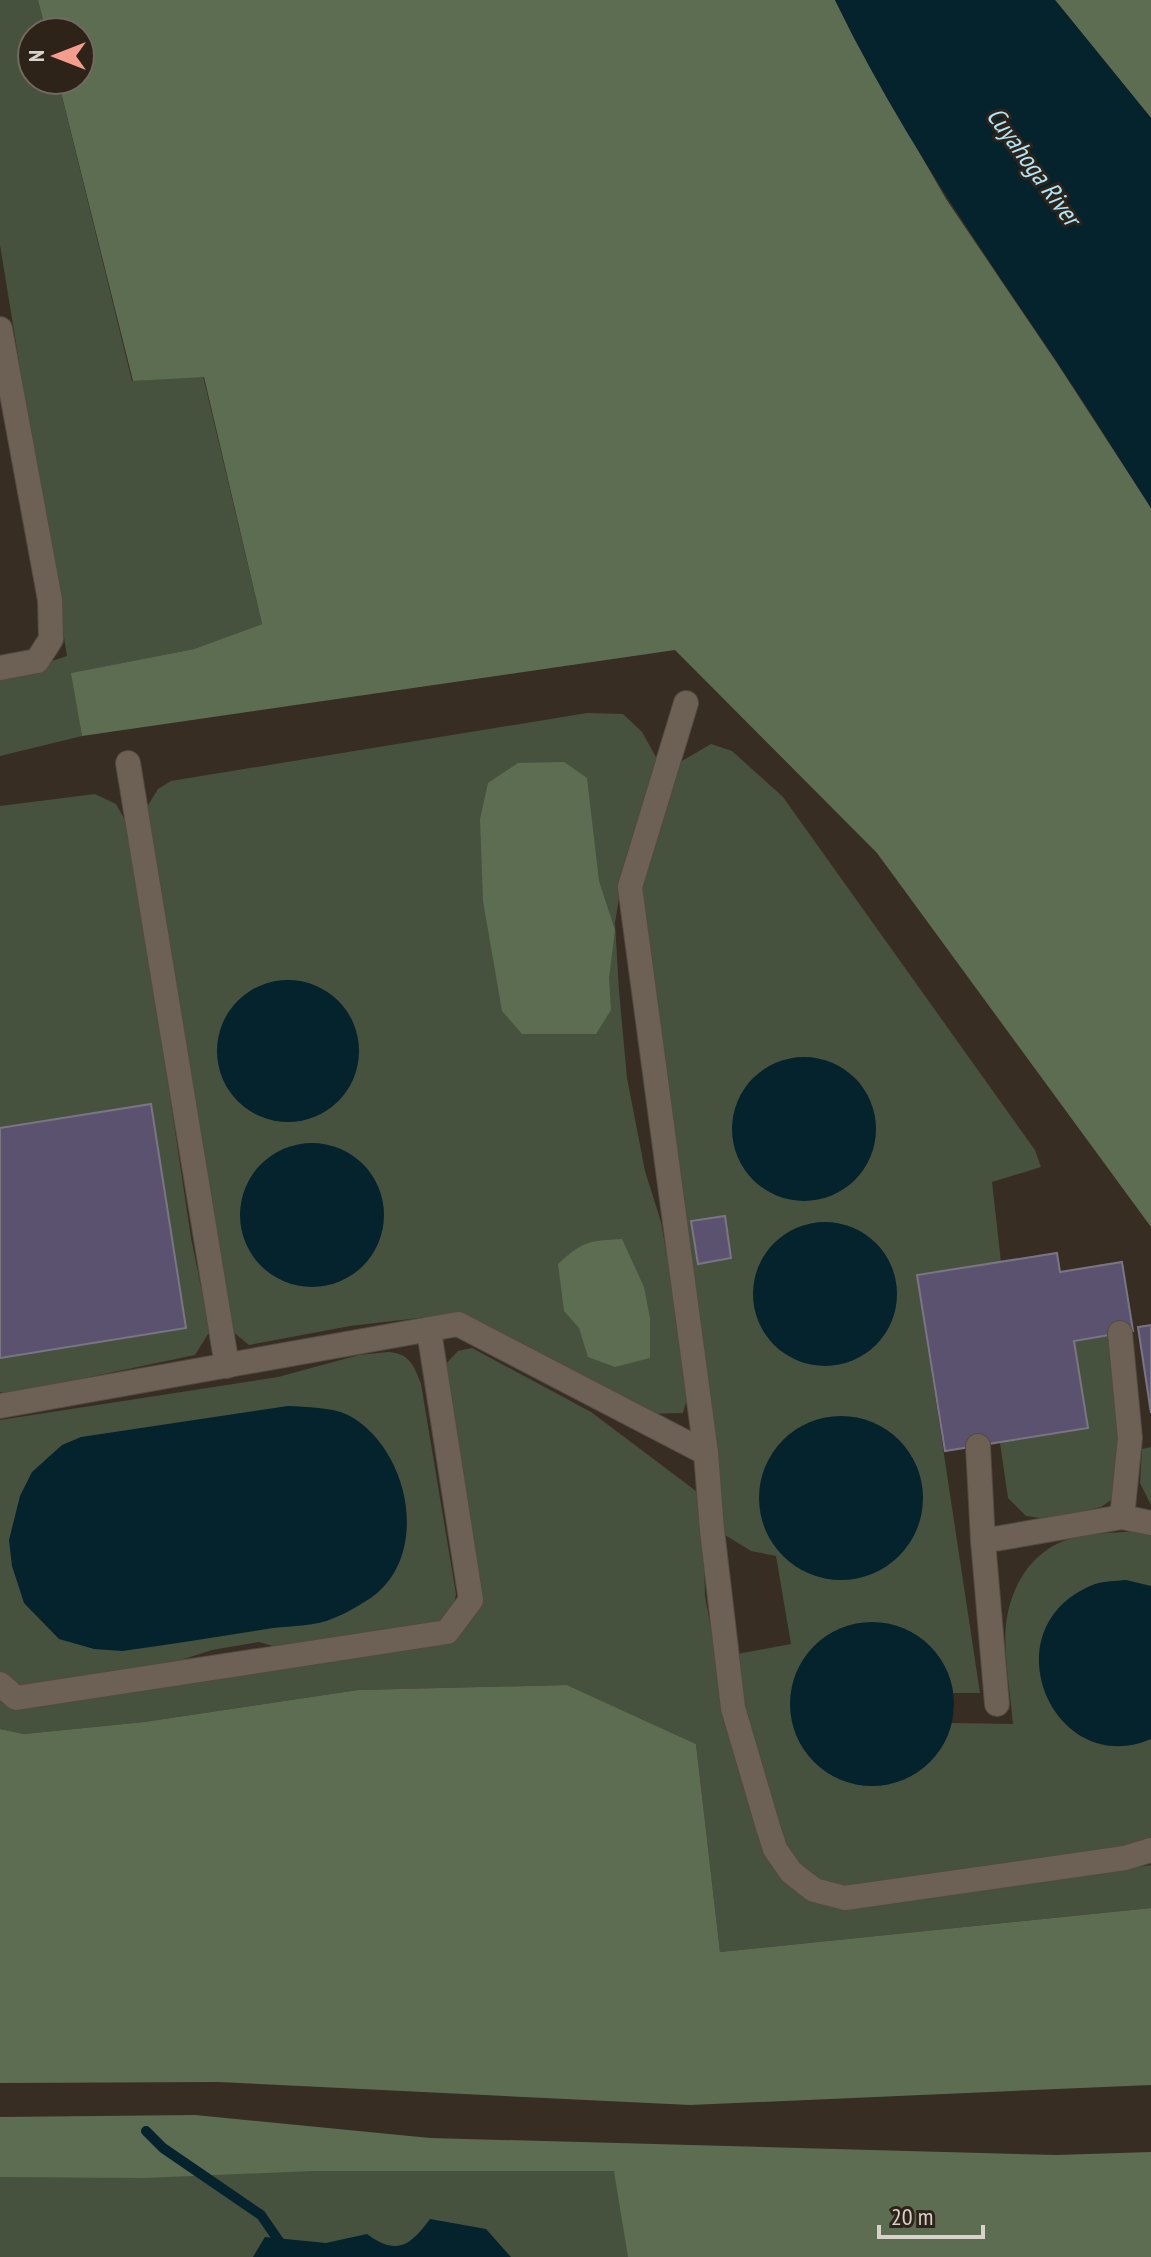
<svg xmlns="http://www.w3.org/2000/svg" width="1151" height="2257" viewBox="0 0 1151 2257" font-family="'PT Sans Narrow',sans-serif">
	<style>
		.green { fill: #46523d }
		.forest { fill: #5d6d51 }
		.water { fill: #05232d }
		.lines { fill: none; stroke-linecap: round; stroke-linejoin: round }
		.stream { stroke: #05232d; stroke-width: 10 }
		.building { fill: #5b526f; stroke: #7a7585; stroke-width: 2 }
		.minor-casing { stroke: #534a41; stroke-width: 26 }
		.minor { stroke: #6d6155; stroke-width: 24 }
		.labels { text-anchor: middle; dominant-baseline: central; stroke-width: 6; stroke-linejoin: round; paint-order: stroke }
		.water-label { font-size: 26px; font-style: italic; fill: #afe7fb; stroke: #2d2319 }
	</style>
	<rect width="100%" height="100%" fill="#382d22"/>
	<g class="green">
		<polygon points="0,0 38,0 46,32 32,32 32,80 58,80 132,381 203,376 262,624 194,649 72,673 82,736 0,756 0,678 67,656 0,245"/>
		<polygon points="587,713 623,714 642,732 657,759 649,793 625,860 615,923 619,991 627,1078 645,1171 661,1222 690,1387 683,1413 645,1414 436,1316 350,1326 249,1345 227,1327 145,810 158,789 171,781"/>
		<path d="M 711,744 L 732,751 L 783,797 L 1035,1150 L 1041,1167 L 992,1182 L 1001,1262 L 917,1276 L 980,1693 L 953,1693 L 954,1709 L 951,1723 L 1013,1724 C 1011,1697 1003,1651 1006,1625 C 1010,1586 1033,1548 1073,1538 C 1094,1532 1119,1533 1141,1531 L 1151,1534 L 1151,1840 L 1123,1851 L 844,1888 L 808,1876 L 780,1841 L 759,1770 L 732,1655 L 791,1644 L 776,1556 L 751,1551 L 725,1535 L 636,907 L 648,847 L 682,761 Z"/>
		<polygon points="95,794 116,804 130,829 191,1238 210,1331 195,1355 13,1393 0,1392 0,806"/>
		<polygon points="1108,1335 1120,1423 1117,1496 1101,1507 1047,1519 1026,1516 1008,1498 1000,1443 1088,1428 1074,1341"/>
		<polygon points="472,1348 591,1412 696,1491 703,1522 705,1596 726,1710 769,1851 783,1881 822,1904 972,1891 1151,1865 1151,1908 720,1952 696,1744 567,1685 358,1690 144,1722 24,1734 0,1729 0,1698 12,1706 31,1708 445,1638 463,1624 442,1368 458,1351"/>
		<path d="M 388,1352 C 409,1353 414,1365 421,1384 L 456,1594 L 453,1609 L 437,1626 L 290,1651 L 259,1642 L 212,1650 L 178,1661 L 36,1688 L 5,1682 L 0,1677 L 0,1420 L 278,1377 L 359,1355 Z"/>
		<polygon points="1151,1447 1151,1505 1140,1483 1142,1449"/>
		<polygon points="0,2166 614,2171 1151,2257 0,2257"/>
	</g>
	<g class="forest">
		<polygon points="38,0 835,0 855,40 946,199 1057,363 1151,508 1151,1227 877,853 675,650 82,736 71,673 194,649 262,624 204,377 133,381 58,80 80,80 80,32 46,32"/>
		<polygon points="1055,0 1151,0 1151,118"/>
		<polygon points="564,762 587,778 599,881 615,930 609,978 611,1010 596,1034 522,1034 502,1011 483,901 480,819 488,783 518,763"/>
		<path d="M 622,1239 L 644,1287 L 650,1318 L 650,1358 L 615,1367 L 588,1357 L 579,1328 L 564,1311 L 558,1264 C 583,1241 588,1241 622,1239 Z"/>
		<polygon points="567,1685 696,1744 720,1952 1151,1908 1151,2085 690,2105 218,2082 0,2083 0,1729 24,1734 144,1722 358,1690"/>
		<polygon points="195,2115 430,2138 1057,2155 1151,2152 1151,2257 628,2257 614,2171 313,2171 144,2178 0,2177 0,2117"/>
	</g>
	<g class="water">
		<path d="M 835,0 L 1055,0 L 1151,118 L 1151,508 C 1119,458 1088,408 1055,359 C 976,242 897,128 835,0 Z"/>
		<circle cx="288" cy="1051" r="71"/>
		<circle cx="804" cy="1129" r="72"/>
		<circle cx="312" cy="1215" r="72"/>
		<circle cx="825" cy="1294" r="72"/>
		<path d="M 288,1406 C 306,1407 331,1407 348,1415 C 411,1448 433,1561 366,1601 C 356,1607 345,1614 334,1618 C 316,1626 292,1626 273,1628 C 223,1636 173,1644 122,1651 L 94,1649 L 59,1639 L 24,1603 L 12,1566 L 9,1540 L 20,1496 L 32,1472 L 62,1445 L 81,1437 Z"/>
		<circle cx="841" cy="1498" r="82"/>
		<path d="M 1126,1580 L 1151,1586 L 1151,1739 C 1053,1781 986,1626 1095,1584 C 1105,1581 1116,1581 1126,1580 Z"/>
		<circle cx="872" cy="1704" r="82"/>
		<path d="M 430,2219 L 486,2229 L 511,2257 L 253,2257 L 265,2237 L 326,2243 L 367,2234 C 397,2256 410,2246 430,2219 Z"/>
	</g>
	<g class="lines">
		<polyline class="stream" points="146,2131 163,2148 261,2215 283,2247"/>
	</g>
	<g class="building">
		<polygon points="151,1104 186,1328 0,1358 0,1128"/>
		<polygon points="725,1216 731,1258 698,1264 691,1221"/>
		<polygon points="1057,1253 1060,1272 1122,1262 1133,1331 1074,1341 1088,1428 945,1451 917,1275"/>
		<polygon points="1151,1325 1151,1413 1138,1327"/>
	</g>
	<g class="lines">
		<g class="minor-casing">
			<g id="minor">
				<polyline points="0,329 50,600 51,639 37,661 0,668"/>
				<polyline points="686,703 630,887 706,1453"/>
				<polyline points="128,763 227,1366"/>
				<polyline points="1120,1333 1130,1438 1122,1517"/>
				<polyline points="0,1406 458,1324 706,1453 712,1530 733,1708 768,1827 775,1849 791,1872 814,1890 845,1898 1125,1858 1151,1850"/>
				<polyline points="978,1446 983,1541"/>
				<polyline points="0,1684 16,1698 447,1632 471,1600 429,1331"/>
				<polyline points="997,1704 983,1541 1122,1517 1151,1523"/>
			</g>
		</g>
		<use href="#minor" class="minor"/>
	</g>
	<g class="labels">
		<g class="water-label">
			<text transform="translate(1034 166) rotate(54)">Cuyahoga River</text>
		</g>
	</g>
	<g transform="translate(56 56) rotate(270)"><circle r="38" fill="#2d2319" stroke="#726960" stroke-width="2"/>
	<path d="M0-6L14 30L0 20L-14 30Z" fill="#f49d8c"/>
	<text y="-12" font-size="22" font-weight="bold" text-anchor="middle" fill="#d9d2cb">N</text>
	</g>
	<path d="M879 2225v12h104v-12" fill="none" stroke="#d9d2cb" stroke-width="4"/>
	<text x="891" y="2225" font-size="24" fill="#d9d2cb" stroke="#2d2319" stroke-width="6" paint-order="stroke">20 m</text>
</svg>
